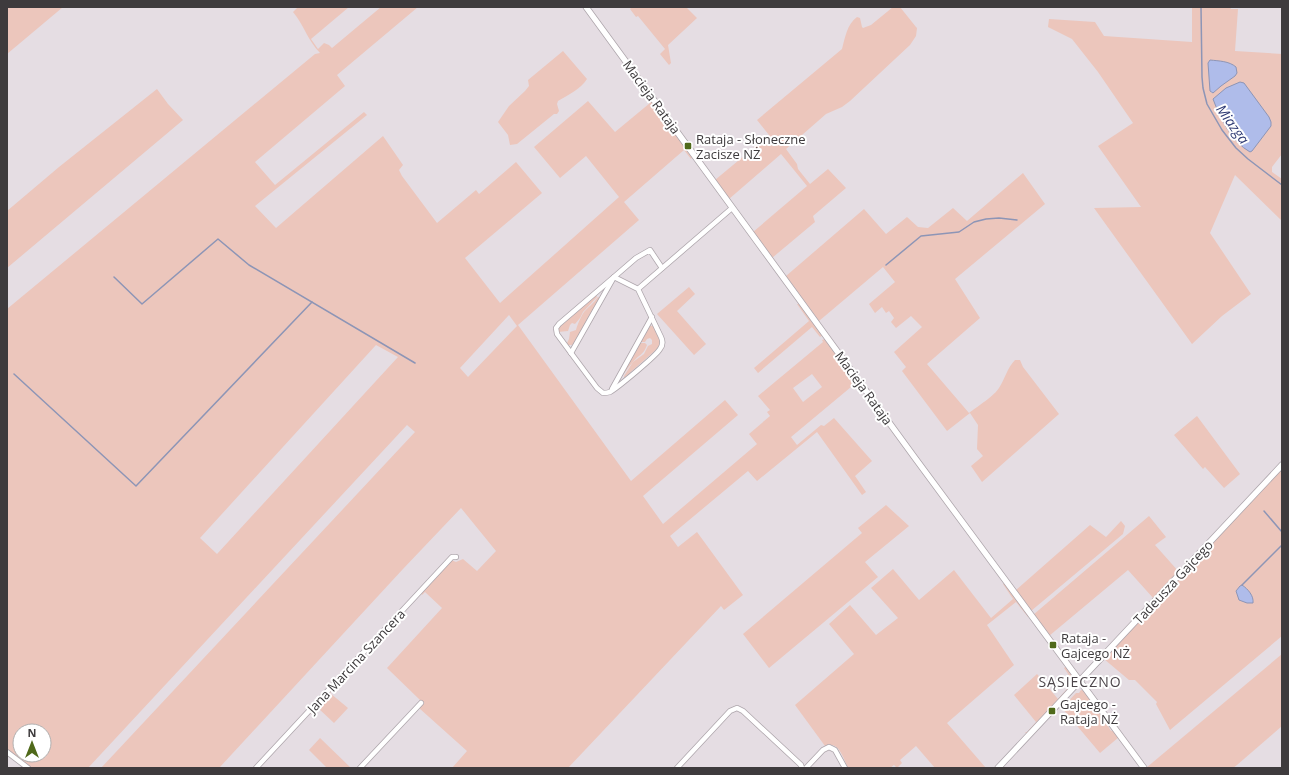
<svg xmlns="http://www.w3.org/2000/svg" width="1289" height="775" viewBox="0 0 1289 775" font-family="'Open Sans',sans-serif">
	<style>
		.green { fill: #ecc6bc; fill-rule: evenodd }
		.water { fill: #afbcea; stroke: #8d95b6 }
		.lines { fill: none; stroke-linecap: round; stroke-linejoin: round }
		.stream { stroke: #8d95b6; stroke-width: 1.5 }
		.minor-casing { stroke: #aea6ac; stroke-width: 6 }
		.tertiary-casing { stroke: #aea6ac; stroke-width: 7 }
		.minor { stroke: #fff; stroke-width: 4.5 }
		.tertiary { stroke: #fff; stroke-width: 5.5 }
		.poi-dot { fill: #4f691a; stroke: #fff; stroke-width: 1.5 }
		.labels { text-anchor: middle; dominant-baseline: central; stroke-width: 4; stroke-linejoin: round; paint-order: stroke }
		.street-label { font-size: 13px; fill: #3e3b3d; stroke: #fff }
		.poi-label { font-size: 13px; fill: #3e3b3d; stroke: #fff; text-anchor: start }
		.water-label { font-size: 14px; font-style: italic; fill: #2f3a73; stroke: #fff }
		.neighbourhood-label { font-size: 14px; letter-spacing: 1px; fill: #4c454a; stroke: #fff }
	</style>
	<rect width="100%" height="100%" fill="#e5dde3"/>
	<g class="green">
		<polygon points="7,7 63,7 7,54"/>
		<path d="M 298,7 L 349,7 L 311,39 L 318,49 L 324,43 L 329,45 L 332,48 L 381,7 L 418,7 L 337,75 L 345,86 L 255,162 L 275,185 L 364,112 L 367,115 L 255,206 L 276,228 L 383,136 L 403,165 L 399,170 L 402,176 L 437,223 L 476,190 L 479,194 L 516,162 L 542,193 L 465,258 L 500,303 L 619,197 L 586,156 L 560,178 L 534,147 L 588,101 L 615,132 L 650,103 L 643,93 L 646,93 L 684,146 L 683,147 L 692,157 L 691,159 L 684,150 L 624,202 L 639,220 L 518,325 L 631,481 L 725,400 L 738,415 L 643,496 L 663,524 L 757,444 L 749,434 L 770,416 L 767,412 L 770,410 L 758,396 L 823,342 L 822,340 L 825,339 L 826,340 L 857,382 L 791,437 L 797,445 L 821,425 L 824,426 L 834,418 L 872,461 L 855,476 L 866,492 L 862,495 L 817,432 L 757,481 L 748,471 L 670,536 L 678,547 L 697,532 L 743,595 L 724,610 L 721,606 L 568,768 L 452,768 L 467,751 L 419,708 L 421,705 L 420,700 L 387,668 L 442,608 L 425,592 L 422,595 L 421,593 L 451,560 L 456,562 L 463,559 L 477,571 L 496,551 L 461,508 L 403,569 L 220,767 L 221,768 L 101,768 L 415,432 L 407,425 L 88,768 L 31,768 L 7,750 L 7,309 L 315,54 L 320,53 C 308,41 304,25 293,12 ZM 509,315 L 517,326 L 468,377 L 460,368 ZM 376,345 L 398,357 L 217,554 L 200,538 ZM 812,374 L 822,387 L 803,402 L 793,388 ZM 20,731 L 44,731 L 44,755 L 20,755 Z"/>
		<polygon points="632,7 686,7 697,18 668,45 671,63 669,65 660,54 665,49 638,16 636,17 630,9"/>
		<path d="M 893,7 L 900,7 L 916,27 L 917,28 L 916,36 L 910,45 L 850,101 L 842,107 L 826,114 L 786,149 L 797,164 L 798,169 L 810,184 L 828,169 L 846,188 L 813,216 L 815,222 L 772,258 L 753,232 L 807,186 L 781,154 L 729,199 L 715,180 L 769,135 L 757,120 L 842,49 C 845,38 847,24 857,17 L 860,18 L 862,27 L 863,28 L 871,25 Z"/>
		<path d="M 1192,7 L 1230,7 L 1231,9 L 1238,9 L 1235,51 L 1282,54 L 1282,154 L 1272,167 L 1272,172 L 1282,179 L 1282,221 L 1235,175 L 1210,233 L 1251,294 L 1222,316 L 1192,344 L 1094,208 L 1141,207 L 1098,146 L 1133,123 L 1098,72 L 1072,39 L 1048,27 L 1049,19 L 1095,22 L 1104,36 L 1192,42 ZM 1208,63 L 1235,76 L 1211,93 L 1210,87 Z"/>
		<path d="M 563,51 L 587,79 C 581,89 568,95 558,101 L 557,104 L 559,111 L 557,114 L 554,114 L 517,144 L 510,145 L 508,135 L 498,122 L 509,106 L 525,91 L 529,86 L 528,80 Z"/>
		<polygon points="157,89 168,104 183,120 7,268 7,211 59,167"/>
		<path d="M 1023,173 L 1045,204 L 955,279 L 980,318 L 927,364 L 969,413 C 977,407 995,395 999,388 C 1005,379 1007,368 1015,360 L 1020,360 L 1023,367 L 1059,414 L 982,482 L 971,466 L 983,456 L 977,449 L 978,425 L 970,413 L 947,431 L 902,371 L 906,367 L 894,352 L 922,327 L 911,316 L 896,328 L 891,322 L 894,318 L 889,311 L 886,313 L 882,307 L 875,313 L 869,304 L 895,282 L 883,267 L 819,321 L 786,276 L 864,209 L 886,234 L 907,217 L 918,227 L 928,228 L 953,208 L 967,221 Z"/>
		<polygon points="689,287 695,294 677,311 706,344 694,355 657,314"/>
		<polygon points="596,295 597,297 583,312 580,318 575,324 572,323 570,325 568,331 558,332 558,328 560,326"/>
		<path d="M 598,297 L 600,298 L 574,343 L 572,345 L 568,345 L 567,343 L 569,339 L 570,332 L 576,330 C 577,326 581,316 584,312 C 588,307 594,303 598,297 Z"/>
		<polygon points="797,304 800,304 823,335 820,337 812,327 758,373 754,368 809,321"/>
		<polygon points="650,326 653,326 660,340 659,347 624,378 624,376 633,362 644,354 648,346 652,344 652,340 650,338 647,339 645,342 640,342"/>
		<path d="M 639,343 L 645,343 L 647,345 C 643,356 639,354 633,362 C 629,366 626,371 623,375 L 622,375 Z"/>
		<polygon points="1197,416 1240,474 1224,488 1205,467 1203,469 1174,435"/>
		<polygon points="1282,468 1282,636 1170,730 1156,704 1157,702 1135,680 1129,680 1104,659"/>
		<polygon points="886,505 909,526 865,562 878,577 769,668 743,634 862,533 858,528"/>
		<polygon points="1149,516 1166,537 1155,545 1179,572 1154,599 1128,570 1049,636 1033,615"/>
		<polygon points="1121,521 1125,526 1123,534 1031,611 1015,591 1090,525 1106,537"/>
		<path d="M 893,569 L 919,600 L 954,570 L 991,618 L 1013,599 L 1003,584 L 1005,583 L 1028,615 L 1028,617 L 1016,602 L 987,625 L 1014,665 L 947,723 L 986,768 L 935,768 L 916,746 L 900,760 L 902,763 L 897,768 L 894,765 L 890,768 L 848,768 C 843,758 839,740 825,746 L 795,705 L 854,654 L 829,624 L 850,605 L 876,635 L 898,618 L 871,588 Z"/>
		<polygon points="1282,654 1282,726 1237,765 1233,768 1146,768"/>
		<path d="M 1067,666 L 1075,678 L 1075,683 L 1027,734 L 1025,732 L 1027,732 L 1036,722 L 1014,695 L 1037,674 L 1058,699 C 1070,685 1076,684 1064,668 Z"/>
		<polygon points="337,684 338,685 330,693 348,708 334,723 317,707 311,714 310,712"/>
		<polygon points="1081,690 1085,691 1110,725 1108,726 1111,731 1114,730 1119,737 1100,753 1062,708 1076,693 1079,693"/>
		<polygon points="320,738 351,768 327,768 309,750"/>
	</g>
	<g class="water">
		<path d="M 1210,60 C 1219,61 1229,61 1236,67 L 1237,73 L 1235,76 L 1221,86 L 1213,93 L 1210,91 L 1208,63 Z"/>
		<path d="M 1240,82 L 1244,83 L 1269,117 L 1271,122 L 1271,126 L 1252,151 L 1250,152 C 1232,142 1220,118 1213,99 L 1226,88 Z"/>
		<path d="M 1242,585 C 1248,589 1254,596 1253,603 L 1247,603 L 1239,600 L 1236,591 L 1240,586 Z"/>
	</g>
	<g class="lines">
		<g class="stream">
			<polyline points="1201,7 1202,77 1203,88 1207,104 1222,130 1236,148 1248,159 1282,185"/>
			<polyline points="886,265 921,236 959,232 974,222 986,219 999,218 1017,220"/>
			<polyline points="114,277 142,304 218,239 249,265 415,363"/>
			<polyline points="14,374 136,486 312,302"/>
			<polyline points="1264,511 1282,532"/>
			<polyline points="1242,585 1282,545"/>
		</g>
		<g class="minor-casing">
			<g id="minor">
				<path d="M 638,289 L 614,277 L 559,324 L 556,328 L 557,334 L 571,353 L 597,388 L 603,393 C 606,393 607,393 610,392 C 617,388 656,356 660,349 C 663,345 663,341 661,337 L 638,289 L 732,208"/>
				<polyline points="571,353 614,277 636,258 650,250 662,268"/>
				<polyline points="612,389 652,317"/>
				<polyline points="7,752 28,768"/>
				<polyline points="256,768 452,557 456,557"/>
				<polyline points="360,768 421,703"/>
				<polyline points="677,768 730,711 737,708 743,711 801,765 802,768"/>
				<polyline points="806,768 823,750 829,747 835,750 845,768"/>
			</g>
		</g>
		<g class="tertiary-casing">
			<g id="tertiary">
				<polyline points="586,7 915,458 1144,768"/>
				<polyline points="998,768 1282,465"/>
			</g>
		</g>
		<use href="#minor" class="minor"/>
		<use href="#tertiary" class="tertiary"/>
	</g>
	<g class="poi-dot">
		<rect x="684" y="142" width="8" height="8" rx="2"/>
		<rect x="1049" y="641" width="8" height="8" rx="2"/>
		<rect x="1048" y="707" width="8" height="8" rx="2"/>
	</g>
	<g class="labels">
		<g class="street-label">
			<text transform="translate(652 97) rotate(54)">Macieja Rataja</text>
			<text transform="translate(864 388) rotate(54)">Macieja Rataja</text>
			<text transform="translate(1173 582) rotate(-47)">Tadeusza Gajcego</text>
			<text transform="translate(356 661) rotate(-47)">Jana Marcina Szancera</text>
		</g>
		<g class="poi-label">
			<text x="696" y="139">Rataja - Słoneczne<tspan x="696" dy="15">Zacisze NŻ</tspan></text>
			<text x="1061" y="638">Rataja -<tspan x="1061" dy="15">Gajcego NŻ</tspan></text>
			<text x="1060" y="704">Gajcego -<tspan x="1060" dy="15">Rataja NŻ</tspan></text>
		</g>
		<g class="water-label">
			<text transform="translate(1233 124) rotate(54)">Miazga</text>
		</g>
		<g class="neighbourhood-label">
			<text x="1080" y="681">SĄSIECZNO</text>
		</g>
	</g>
	<rect width="1289" height="775" fill="none" stroke="#3e3b3d" stroke-width="16"/>
	<g transform="translate(32 743)"><circle r="19" fill="#ffffff" stroke="#b2b1b1"/>
	<path d="M0-3L7 15L0 10L-7 15Z" fill="#4f691a"/>
	<text y="-6" font-size="11" font-weight="bold" text-anchor="middle" fill="#3e3b3d">N</text>
	</g>
</svg>
